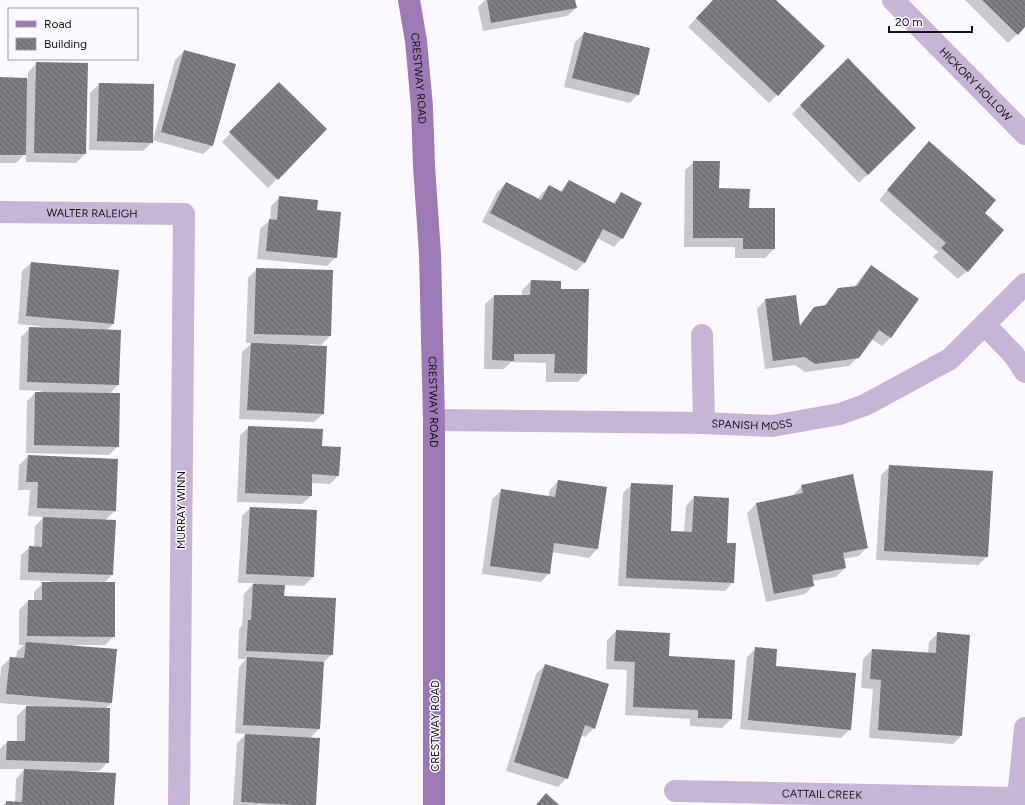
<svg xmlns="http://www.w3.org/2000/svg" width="1025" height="805" viewBox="0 0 1025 805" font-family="Figtree,sans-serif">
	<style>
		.shadow { fill: #0003 }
		.building { fill: url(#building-back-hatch) }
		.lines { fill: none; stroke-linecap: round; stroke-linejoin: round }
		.minor { stroke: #c7b5d6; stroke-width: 22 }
		.major { stroke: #9c7ab5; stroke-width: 22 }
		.labels { text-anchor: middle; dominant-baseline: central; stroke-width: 3; stroke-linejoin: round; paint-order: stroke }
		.street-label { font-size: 11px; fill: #161417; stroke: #fcf8ff }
	</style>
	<defs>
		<pattern id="building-back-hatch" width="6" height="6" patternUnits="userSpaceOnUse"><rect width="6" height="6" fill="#807c83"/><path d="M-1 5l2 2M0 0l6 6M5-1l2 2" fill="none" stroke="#68646a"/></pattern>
	</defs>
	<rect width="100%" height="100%" fill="#fcf8ff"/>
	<g class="shadow">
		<polygon points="485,0 574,0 576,8 567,16 483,31 478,7"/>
		<polygon points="713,0 775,0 777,95 769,103 688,27"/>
		<polygon points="965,0 1025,0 1025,26 1008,43"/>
		<polygon points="584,33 638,94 630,103 564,87 575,42"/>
		<polygon points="184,51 212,146 203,154 152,140 152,142 143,151 89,150 90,93 99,84 153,140 175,60"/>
		<polygon points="848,59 914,128 859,183 792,114"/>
		<polygon points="37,63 85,154 76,163 26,162 26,153 16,163 0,163 0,78 28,79 28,72"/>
		<polygon points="279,83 325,129 268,188 222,142"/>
		<polygon points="921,151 984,214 967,271 958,279 933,257 938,252 879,200"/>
		<polygon points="694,162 718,189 748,209 774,249 765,258 735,258 735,247 684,247 685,170"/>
		<polygon points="569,181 612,204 622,193 622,238 614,247 597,238 585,262 576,271 482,222 497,192 506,183 538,200 540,195 549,186 560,192"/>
		<polygon points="280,197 316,211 336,257 327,266 257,259 260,229 270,220 271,206"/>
		<polygon points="31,263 113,324 106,331 118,385 109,394 118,446 109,455 26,453 27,401 35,393 41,393 41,391 19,390 21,337 30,328 54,329 54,328 18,324 22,271"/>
		<polygon points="871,267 917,299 890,338 882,346 871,339 858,357 849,366 805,372 795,365 765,369 757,309 765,300 799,326 806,317 815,308 824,306 830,298 839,289 854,287 863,275"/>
		<polygon points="257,269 330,336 321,345 309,344 323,414 314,422 239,419 242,352 252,343 246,343 248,278"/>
		<polygon points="531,281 560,290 586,373 578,382 546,382 546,363 511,362 504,369 484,369 485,304 494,296 522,296 522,290"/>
		<polygon points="249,427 321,447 339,475 330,484 311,483 311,496 302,504 237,502 240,435"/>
		<polygon points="28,456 117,460 115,511 105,520 112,575 104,583 114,636 105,645 75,645 75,647 111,703 105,709 108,762 99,771 78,771 78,773 113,805 4,805 6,802 15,803 16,779 25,769 0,769 0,749 7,742 17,742 17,716 26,707 34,707 34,706 0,703 0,680 1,667 10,658 16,658 17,651 24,645 19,645 19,610 28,601 34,601 34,592 43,583 51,583 51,581 20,580 21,555 30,547 34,547 35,526 44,517 28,516 30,490 18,490 19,465"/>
		<polygon points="890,466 987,557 978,565 876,560 881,475"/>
		<polygon points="558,481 597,549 589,558 552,552 549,573 541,582 482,574 492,499 501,491 548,497 550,490"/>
		<polygon points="632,484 670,531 684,532 686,506 694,497 726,544 733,582 725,591 618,586 623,493"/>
		<polygon points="802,486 867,547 859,556 843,559 845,568 836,577 812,581 813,586 805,594 766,602 747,513 756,504 793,496 793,495"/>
		<polygon points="250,508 316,511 313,577 304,586 284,585 283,597 332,654 323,663 319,729 309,739 315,805 233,805 237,743 246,734 235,733 239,667 246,659 238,659 239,629 242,626 244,594 254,583 238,583 242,516"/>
		<polygon points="616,631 668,657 734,661 731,719 722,728 690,726 690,719 625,715 627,670 606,669 607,640"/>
		<polygon points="938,633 962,735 953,744 869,738 873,689 861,688 863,659 872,650 928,654 929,642"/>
		<polygon points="756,648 775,667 850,729 841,738 740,729 747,657"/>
		<polygon points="545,665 594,728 585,737 580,735 567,778 558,787 506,771 536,674"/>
	</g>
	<g class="building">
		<polygon points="487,0 575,0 577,8 491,23"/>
		<polygon points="713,0 776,0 825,46 778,96 696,18"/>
		<polygon points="982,0 1025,0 1025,27 1018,35"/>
		<polygon points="584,32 650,48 639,95 572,78"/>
		<polygon points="184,50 236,64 213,146 161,132"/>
		<polygon points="848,58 916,128 868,175 800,105"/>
		<polygon points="36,62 88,63 86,154 34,153"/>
		<polygon points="0,77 27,78 26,155 0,155"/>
		<polygon points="279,82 327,129 278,180 229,132"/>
		<polygon points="99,83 154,84 153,143 97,141"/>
		<polygon points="929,141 996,200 985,213 1004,230 968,272 941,248 946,243 887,190"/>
		<polygon points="693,161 720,161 719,188 750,189 749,208 775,208 775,249 743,249 743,238 693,238"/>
		<polygon points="569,180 615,204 621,192 642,203 623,239 603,229 585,263 490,213 506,182 541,200 549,185 562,192"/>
		<polygon points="279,196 318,200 317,210 341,212 337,258 266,251 269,219 277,220"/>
		<polygon points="31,262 119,270 114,324 26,316"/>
		<polygon points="871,265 919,299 891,338 879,330 859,358 815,364 805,357 773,361 765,299 796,295 800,326 814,307 826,305 838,288 857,286"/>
		<polygon points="256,268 333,270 331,336 254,334"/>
		<polygon points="531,280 561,281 561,289 589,289 587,374 554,373 555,354 514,354 514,361 492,360 494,295 530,295"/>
		<polygon points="29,327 121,330 119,385 27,382"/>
		<polygon points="251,343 327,346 324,414 247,410"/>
		<polygon points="35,392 120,393 119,447 34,445"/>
		<polygon points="248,426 323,429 322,446 341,447 339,476 312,474 312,496 245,493"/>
		<polygon points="28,455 118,459 116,511 37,508 38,482 26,482"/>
		<polygon points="889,465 993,471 988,557 884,551"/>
		<polygon points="853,474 868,548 843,553 846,568 812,575 814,586 774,594 756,503 803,493 801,485"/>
		<polygon points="558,480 607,487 598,549 554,543 550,574 490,566 501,489 555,497"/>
		<polygon points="631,483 673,485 671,531 692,532 694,496 729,498 727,543 736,543 734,583 626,578"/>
		<polygon points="250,507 317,510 314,577 246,574"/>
		<polygon points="43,517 116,520 113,575 28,572 29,546 42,547"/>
		<polygon points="42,582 115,582 115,637 27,636 28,600 42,600"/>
		<polygon points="253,584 285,585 284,596 336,598 333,655 246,651 248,620 251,620"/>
		<polygon points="616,630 670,633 669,656 735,660 732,719 698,718 698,710 633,707 635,662 614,661"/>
		<polygon points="937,632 970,635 962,736 878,730 881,680 870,679 872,649 936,653"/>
		<polygon points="26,642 117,649 112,703 6,694 10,657 24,658"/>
		<polygon points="755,647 777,649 776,666 856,673 851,730 748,720"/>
		<polygon points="247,657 324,662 320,729 243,725"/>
		<polygon points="545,664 609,684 595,729 585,725 568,779 514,762"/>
		<polygon points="26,706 110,708 109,763 6,760 7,741 25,741"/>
		<polygon points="245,734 320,738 316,805 296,805 241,802"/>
		<polygon points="24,769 116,773 114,805 6,805 6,801 22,802"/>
		<polygon points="546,793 559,805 536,805"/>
	</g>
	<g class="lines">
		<g class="minor">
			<path id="s1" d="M 893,0 L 1025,134"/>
			<path id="s2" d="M 0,212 L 184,214 L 179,805"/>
			<polyline points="985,325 1014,355 1025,372"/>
			<polyline points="702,335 704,423"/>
			<path id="s3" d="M 434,420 L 704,423 L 772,426 L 840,414 L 865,405 L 950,359 L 1025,284"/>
			<path id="s4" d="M 675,791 L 1018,798"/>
			<polyline points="1018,805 1018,798 1025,728"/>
		</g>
		<path class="major" id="s5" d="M 409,0 L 416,41 L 422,107 L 424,166 L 430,254 L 434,420 L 434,805"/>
	</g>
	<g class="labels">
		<g class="street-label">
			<text stroke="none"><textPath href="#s5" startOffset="79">CRESTWAY ROAD</textPath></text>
			<text stroke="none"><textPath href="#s1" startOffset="118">HICKORY HOLLOW</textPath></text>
			<text stroke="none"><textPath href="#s2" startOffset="92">WALTER RALEIGH</textPath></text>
			<text stroke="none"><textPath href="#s5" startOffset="403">CRESTWAY ROAD</textPath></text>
			<text stroke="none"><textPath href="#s3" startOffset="318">SPANISH MOSS</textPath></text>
			<text transform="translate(181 510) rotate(-90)">MURRAY WINN</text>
			<text transform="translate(435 726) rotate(-90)">CRESTWAY ROAD</text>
			<text stroke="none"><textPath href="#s4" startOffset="147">CATTAIL CREEK</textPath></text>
		</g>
	</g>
	<rect x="8" y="8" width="130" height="52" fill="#fcf8ff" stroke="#a09da2"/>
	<rect x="16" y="21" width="20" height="6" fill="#9c7ab5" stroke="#a09da2"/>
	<text x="44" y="28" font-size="12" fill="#161417">Road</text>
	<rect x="16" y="38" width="20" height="12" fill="url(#building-back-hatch)" stroke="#a09da2"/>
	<text x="44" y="48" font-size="12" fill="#161417">Building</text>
	<path d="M889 26v6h83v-6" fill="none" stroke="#161417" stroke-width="2"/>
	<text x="895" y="26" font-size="12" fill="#161417" stroke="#fcf8ff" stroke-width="3" paint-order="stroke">20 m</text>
</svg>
